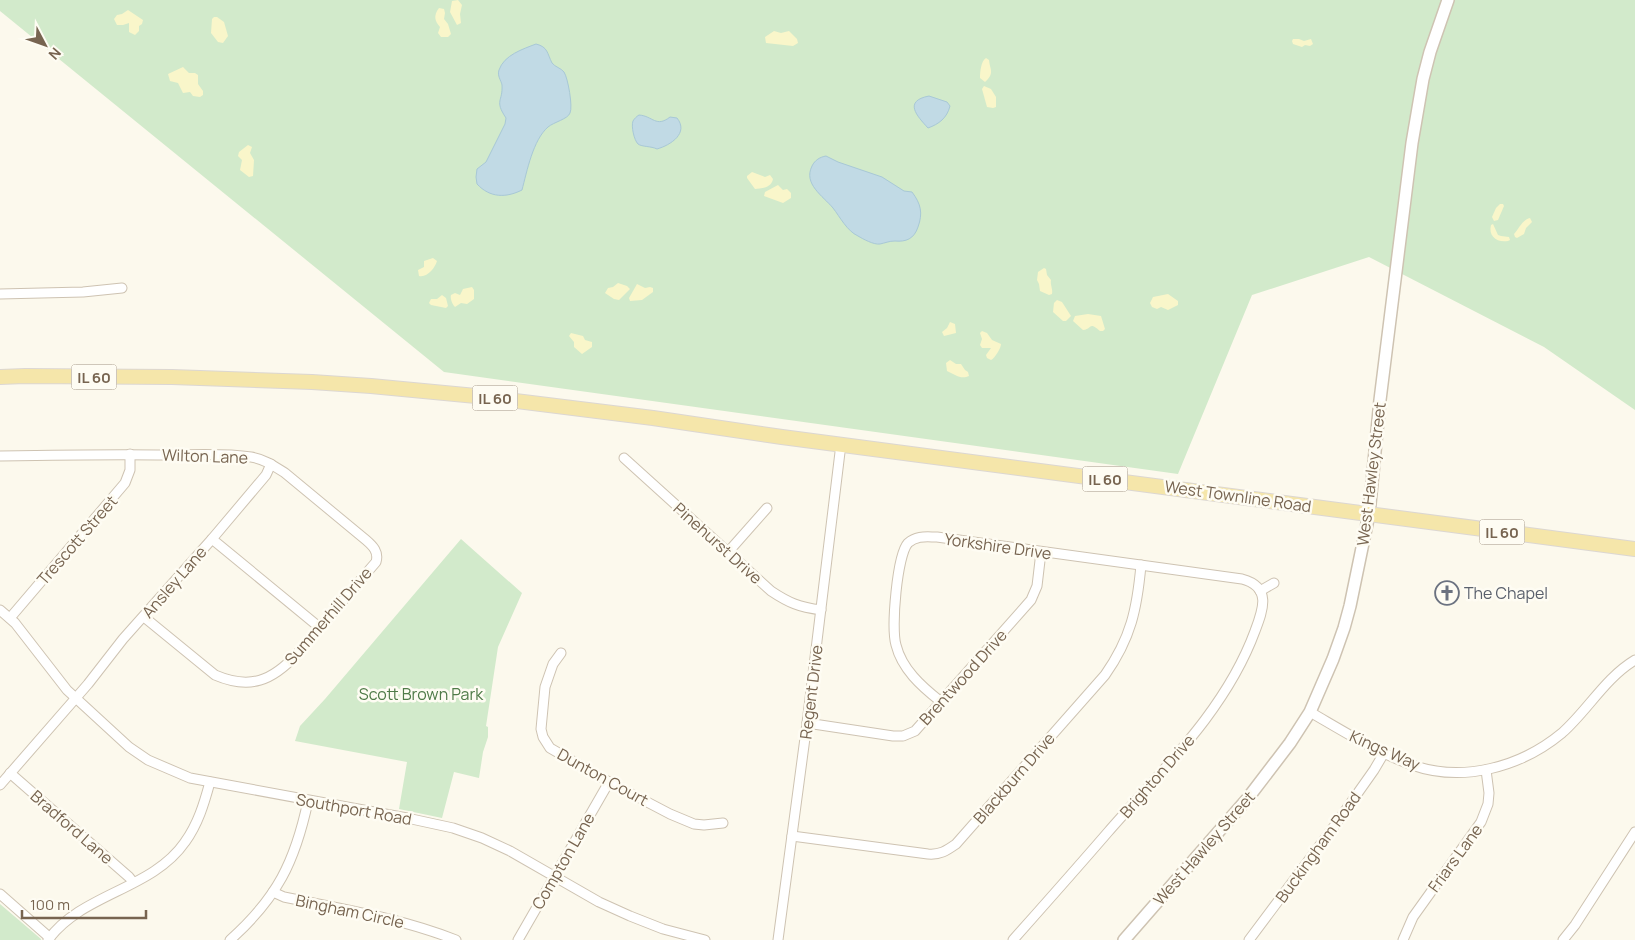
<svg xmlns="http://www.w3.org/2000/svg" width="1635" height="940" viewBox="0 0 1635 940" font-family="Manrope,sans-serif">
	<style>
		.green { fill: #d2eacb }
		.sand { fill: #f9f6ca }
		.water { fill: #c1dae5; stroke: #a8c8d6 }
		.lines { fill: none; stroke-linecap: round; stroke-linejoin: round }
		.minor-casing { stroke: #cec3b2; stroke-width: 11 }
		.tertiary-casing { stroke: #cec3b2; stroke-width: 14 }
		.primary-casing { stroke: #dcd7d2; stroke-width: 16 }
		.minor { stroke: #fff; stroke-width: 9 }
		.tertiary { stroke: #fff; stroke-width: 11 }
		.primary { stroke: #f5e6aa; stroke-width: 14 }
		.labels { text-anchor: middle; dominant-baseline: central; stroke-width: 5; stroke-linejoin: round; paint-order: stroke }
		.shield { fill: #fefcf3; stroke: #a09281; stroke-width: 1 }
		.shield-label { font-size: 15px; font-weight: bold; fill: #776450 }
		.street-label { font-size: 16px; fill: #776450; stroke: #fefcf3 }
		.worship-label { font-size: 16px; fill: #5b616d; stroke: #fefcf3; text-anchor: start }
		.park-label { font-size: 16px; fill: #4f7b48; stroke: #fefcf3 }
	</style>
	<rect width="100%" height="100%" fill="#fcf9ed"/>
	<g class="green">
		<polygon points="0,0 1635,0 1635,410 1544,347 1369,257 1252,295 1178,474 444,372 0,11"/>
		<polygon points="461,539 522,593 498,647 486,726 488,727 488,737 483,752 479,778 454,772 442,818 399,809 407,762 295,741 300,726 325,699"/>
		<polygon points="0,904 41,939 41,940 0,940"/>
	</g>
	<g class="sand">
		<polygon points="458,0 462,5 460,14 461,23 457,25 450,12 452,1"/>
		<path d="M 439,8 L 444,9 L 445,13 L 444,19 L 448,24 L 451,34 L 448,37 L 441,37 L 438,33 L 440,27 C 435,21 433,16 439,8 Z"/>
		<polygon points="128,10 143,20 142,24 139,26 139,31 135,35 129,32 129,23 123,25 117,25 114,19 117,15 122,14"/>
		<polygon points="214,17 217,17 224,22 228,36 223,43 218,42 211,33 212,19"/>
		<polygon points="774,31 781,33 789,31 797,39 798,43 793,46 766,43 765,37"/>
		<polygon points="1293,39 1299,39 1304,41 1311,39 1313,44 1310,46 1305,45 1302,47 1293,44 1292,41"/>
		<path d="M 986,58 L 989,60 C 990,70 995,73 985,82 L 980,78 C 980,72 981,61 986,58 Z"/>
		<polygon points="183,67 189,73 195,73 198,75 198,84 203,91 203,95 200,97 193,96 190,92 183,93 178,83 170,81 168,74"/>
		<polygon points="984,86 991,89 996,97 996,107 993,108 987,107 982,89"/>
		<polygon points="248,145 252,147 250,153 254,160 253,176 249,177 240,170 242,160 238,156 239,152"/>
		<path d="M 752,172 L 765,177 L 770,175 L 773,179 C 771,188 763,188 755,189 L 747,178 L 747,176 Z"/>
		<polygon points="778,185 783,190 787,189 791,193 791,198 783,203 764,196 765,192"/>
		<polygon points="1500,204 1503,204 1504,206 1498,220 1494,221 1492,217 1496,208"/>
		<path d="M 1530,218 L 1532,222 L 1526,228 L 1524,234 L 1517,238 L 1515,237 L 1514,234 C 1519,229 1522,220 1530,218 Z"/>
		<path d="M 1493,224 L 1498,235 L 1501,236 L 1509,237 L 1510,240 L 1508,241 C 1497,243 1488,236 1491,225 Z"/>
		<path d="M 433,258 L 437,261 C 435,268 427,278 419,276 L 418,270 L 424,267 L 424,261 Z"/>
		<path d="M 1044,268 L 1046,269 L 1047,275 L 1051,280 C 1050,285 1053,289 1052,294 L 1049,295 L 1040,291 L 1039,284 L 1037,280 L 1038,272 Z"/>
		<polygon points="618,283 627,286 630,289 619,300 614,299 605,293 608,288 613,287"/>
		<polygon points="637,284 645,288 650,287 653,288 653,292 642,300 630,301 629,298"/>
		<path d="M 472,287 L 474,290 L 474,299 L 467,304 L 461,303 L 455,307 C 452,304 450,298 451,295 L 455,293 L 460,295 L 463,289 Z"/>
		<polygon points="1168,294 1178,301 1178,305 1168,310 1161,307 1157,309 1152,307 1150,303 1153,297"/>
		<polygon points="442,295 446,298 448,306 446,308 431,305 429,303 431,299 437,299"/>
		<polygon points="1057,300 1062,302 1071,316 1066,321 1063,321 1053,312 1054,303"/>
		<path d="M 1088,314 L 1101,316 L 1105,329 L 1103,331 L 1100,331 C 1088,321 1093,329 1083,330 L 1073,321 L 1075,316 Z"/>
		<polygon points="950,322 955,324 956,333 944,336 942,332 947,328"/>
		<path d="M 982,331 L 987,333 L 992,340 L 1001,344 C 1001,348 995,358 991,360 L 987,358 L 986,355 L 991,348 L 982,348 L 980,345 L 982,339 L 980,333 Z"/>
		<polygon points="571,333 583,336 585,340 592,342 592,347 582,354 574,347 574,342 569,336"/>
		<path d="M 950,360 L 956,364 L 961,364 L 965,370 L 968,372 L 969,376 C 961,380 954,374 947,371 L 946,363 Z"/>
	</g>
	<g class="water">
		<path d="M 536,44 C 548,47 547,53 552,63 C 555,67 561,68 564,72 C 568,78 573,107 570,113 C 568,119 554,122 548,127 C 533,140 527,171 522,190 C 506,198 490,198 477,184 L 476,177 L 477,169 L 486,162 L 505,124 L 506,118 C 494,100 503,102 502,85 C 501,80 497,76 499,70 C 504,55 523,49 536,44 Z"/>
		<path d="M 929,96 L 947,102 L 950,106 C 947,118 939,124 928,128 C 917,116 903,101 929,96 Z"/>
		<path d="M 639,115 C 653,116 656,128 670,117 L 677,118 C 689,133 671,145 657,149 C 651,146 642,147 638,144 C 634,140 631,126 633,121 C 634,119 637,116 639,115 Z"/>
		<path d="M 826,156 L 838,162 L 882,177 L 904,191 L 912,192 C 921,204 923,213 918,227 C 914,239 906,242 895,241 C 889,241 885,243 880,244 C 874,245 863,239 858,236 C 847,231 840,217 833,208 C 823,196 803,184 812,166 C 815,160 820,157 826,156 Z"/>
	</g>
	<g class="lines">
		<g class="minor-casing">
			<g id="minor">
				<polyline points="0,294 83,292 122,288"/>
				<path d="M 0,456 C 56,455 112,454 167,455 C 195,455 224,453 251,457 C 264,459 274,466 285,473 L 366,540 C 373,546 379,552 376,562 L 297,654 C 272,681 250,690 215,675 L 144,617"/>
				<path d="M 624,458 L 771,591 C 789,603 799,607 821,610"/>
				<polyline points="212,539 319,627"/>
				<polyline points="729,551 767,508"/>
				<polyline points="1260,591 1274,583"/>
				<polyline points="0,610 15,623 67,690 129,747 148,760 190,778 407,818 453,828 482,838 510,851 599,902 630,916 663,929 705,940"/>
				<polyline points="10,618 125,483 130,470 130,454"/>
				<polyline points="561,653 553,664 545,687 541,729 543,737 550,748 609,782 670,814 694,824 704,825 723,823"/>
				<path d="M 940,701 C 921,686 902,669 896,645 C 891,628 897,555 908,543 C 917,535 927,537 937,537 L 1242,579 C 1272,587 1263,610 1255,631 C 1226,710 1162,770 1108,832 C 1077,868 1045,904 1013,940"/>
				<path d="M 1310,712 C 1343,731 1376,752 1412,765 C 1463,783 1521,767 1562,733 C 1588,710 1605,678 1635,660"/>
				<polyline points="807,723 893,736 903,736 915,731 1031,600 1037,586 1041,552"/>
				<polyline points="10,773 129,877 133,882"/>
				<polyline points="0,785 88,684 123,639 212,539 266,475 271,464"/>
				<path d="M 792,836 L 928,854 C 940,855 946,851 956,844 L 1105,675 C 1131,638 1137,609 1141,565"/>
				<path d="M 273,892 L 284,897 C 342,909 401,918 456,940"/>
				<polyline points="0,894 50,938"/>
				<path d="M 48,940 C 82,893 152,890 185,842 C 198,824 204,804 210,782"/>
				<path d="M 230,940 C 277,898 295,862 308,801"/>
				<polyline points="518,940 609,782"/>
				<polyline points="778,940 807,723 841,444"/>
				<polyline points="1249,940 1338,821 1374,770 1384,753"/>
				<polyline points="1403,940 1413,917 1481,822 1488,804 1489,793 1486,770"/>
				<polyline points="1563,940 1575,925 1635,832"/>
			</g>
		</g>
		<g class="tertiary-casing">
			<polyline id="tertiary" points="1124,940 1248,798 1290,743 1310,712 1333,659 1344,628 1350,606 1369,514 1380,400 1412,143 1423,79 1430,52 1448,0"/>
		</g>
		<g class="primary-casing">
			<polyline id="primary" points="0,377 25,376 172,377 312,382 371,386 476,396 653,418 782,437 1635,549"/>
		</g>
		<use href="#minor" class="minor"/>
		<use href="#tertiary" class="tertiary"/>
		<use href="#primary" class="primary"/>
	</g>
	<defs>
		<g id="church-ring" transform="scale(1.25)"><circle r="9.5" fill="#fefcf3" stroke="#6b7280" stroke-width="1.5"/><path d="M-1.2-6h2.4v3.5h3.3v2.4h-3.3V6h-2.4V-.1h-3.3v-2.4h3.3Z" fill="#6b7280"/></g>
	</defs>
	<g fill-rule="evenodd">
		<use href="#church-ring" x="1447" y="593"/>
	</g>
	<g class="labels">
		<g class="shield">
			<rect x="71.5" y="364.5" width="45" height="25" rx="4"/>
			<rect x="472.5" y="385.5" width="45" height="25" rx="4"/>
			<rect x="1082.5" y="466.5" width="45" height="25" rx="4"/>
			<rect x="1479.5" y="519.5" width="45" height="25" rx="4"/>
		</g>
		<g class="shield-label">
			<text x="94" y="377">IL 60</text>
			<text x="495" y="398">IL 60</text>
			<text x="1105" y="479">IL 60</text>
			<text x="1502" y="532">IL 60</text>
		</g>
		<g class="street-label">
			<text transform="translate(205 456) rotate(2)">Wilton Lane</text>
			<text transform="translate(1371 474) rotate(-83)">West Hawley Street</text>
			<text transform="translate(1238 496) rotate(8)">West Townline Road</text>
			<text transform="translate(77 540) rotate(-49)">Trescott Street</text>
			<text transform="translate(718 543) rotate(42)">Pinehurst Drive</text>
			<text transform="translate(998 546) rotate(8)">Yorkshire Drive</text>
			<text transform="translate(174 582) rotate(-49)">Ansley Lane</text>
			<text transform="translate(328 616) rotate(-49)">Summerhill Drive</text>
			<text transform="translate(963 677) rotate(-48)">Brentwood Drive</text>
			<text transform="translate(811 692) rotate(-83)">Regent Drive</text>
			<text transform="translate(1385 750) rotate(24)">Kings Way</text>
			<text transform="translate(1157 776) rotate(-49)">Brighton Drive</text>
			<text transform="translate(603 777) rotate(29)">Dunton Court</text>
			<text transform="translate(1014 778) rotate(-49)">Blackburn Drive</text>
			<text transform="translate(354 809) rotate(10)">Southport Road</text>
			<text transform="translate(72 827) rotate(41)">Bradford Lane</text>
			<text transform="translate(1318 847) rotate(-54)">Buckingham Road</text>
			<text transform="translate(1204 848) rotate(-49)">West Hawley Street</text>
			<text transform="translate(1455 858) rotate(-54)">Friars Lane</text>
			<text transform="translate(563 861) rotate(-60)">Compton Lane</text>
			<text transform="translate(350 911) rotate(12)">Bingham Circle</text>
		</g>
		<g class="worship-label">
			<text x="1464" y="593">The Chapel</text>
		</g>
		<g class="park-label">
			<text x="421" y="694">Scott Brown Park</text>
		</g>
	</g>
	<g transform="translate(45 45) rotate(131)" stroke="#fefcf3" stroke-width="4" paint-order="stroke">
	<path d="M0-4L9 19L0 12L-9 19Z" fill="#776450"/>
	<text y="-8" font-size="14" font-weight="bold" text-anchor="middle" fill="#776450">N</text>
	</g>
	<path d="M22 910v8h124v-8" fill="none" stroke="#776450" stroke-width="2.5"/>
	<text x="30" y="910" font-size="15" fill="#776450" stroke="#fefcf3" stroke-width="4" paint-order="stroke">100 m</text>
</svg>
